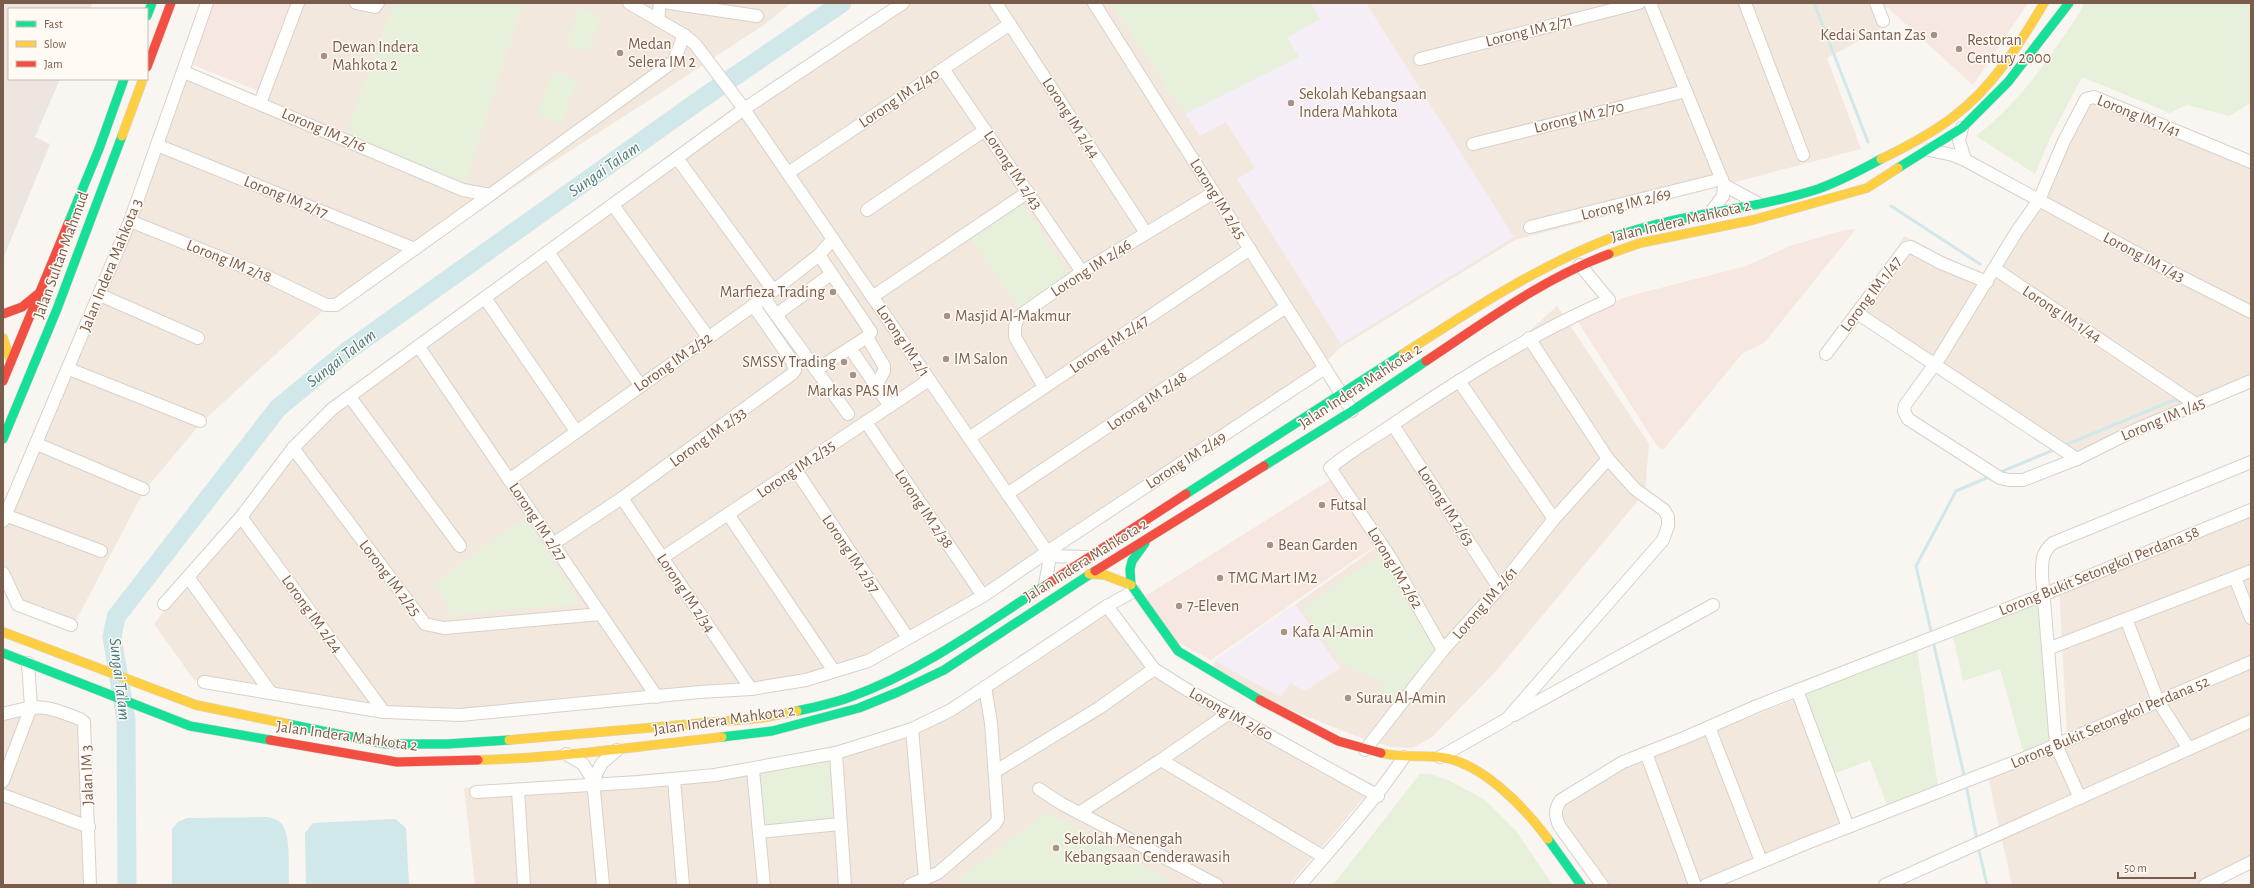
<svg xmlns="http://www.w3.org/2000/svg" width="2254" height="888" viewBox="0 0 2254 888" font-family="'Alegreya Sans',sans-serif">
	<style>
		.residential { fill: #f2e8de }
		.commercial { fill: #f6e8e1 }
		.industrial { fill: #ede5e0 }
		.education { fill: #f6eef6 }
		.green { fill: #e7f0db }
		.water { fill: #d0e8ea }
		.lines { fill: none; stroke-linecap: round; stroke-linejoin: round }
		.stream { stroke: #d0e8ea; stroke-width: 3 }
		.river { stroke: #d0e8ea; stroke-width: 19 }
		.street-casing { stroke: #d7d1cb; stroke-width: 14 }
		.fast-casing { stroke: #d9d2cb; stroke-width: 10 }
		.slow-casing { stroke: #d9d2cb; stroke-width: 10 }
		.jam-casing { stroke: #d9d2cb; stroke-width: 10 }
		.street { stroke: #fefefd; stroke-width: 12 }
		.fast { stroke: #16e098; stroke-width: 9 }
		.slow { stroke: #ffcf43; stroke-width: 9 }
		.jam { stroke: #f24e42; stroke-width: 9 }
		.poi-dot { fill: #a69286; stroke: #fffaf3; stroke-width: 1.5 }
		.labels { text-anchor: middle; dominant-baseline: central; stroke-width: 3; stroke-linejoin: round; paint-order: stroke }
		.street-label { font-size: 16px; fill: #7a5c4d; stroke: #fffaf3 }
		.poi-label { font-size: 16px; fill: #7a5c4d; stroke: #fffaf3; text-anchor: start }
		.water-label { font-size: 17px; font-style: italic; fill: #437c86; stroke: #fffaf3 }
	</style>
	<rect width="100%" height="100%" fill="#f9f5f0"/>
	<g class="residential">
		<polygon points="301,3 352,3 379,13 382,3 791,3 768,22 668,88 327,307 201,423 144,491 72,628 19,607 3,561 3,529 185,67 265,101"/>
		<polygon points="902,3 1888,3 1879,30 1827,58 1861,149 1515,240 1341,347 1322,366 981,593 835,675 654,694 415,712 194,680 154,624 290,445"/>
		<polygon points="2087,91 2251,160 2251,387 2073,457 1861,314 1904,236 1986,277 2040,191 2062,140"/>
		<polygon points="1557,306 1649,444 1645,492 1498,669 1431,738 1412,748 1391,747 1364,739 1250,694 1214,667 1215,661 1382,543 1331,465 1520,340"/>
		<polygon points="2251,511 2251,865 2211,885 2012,885 1986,768 2067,734 2059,588"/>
		<polygon points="1107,604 1157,670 1234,715 1375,785 1289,885 475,885 464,788 753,766 912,726"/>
		<polygon points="1796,699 1844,825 1702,885 1610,885 1563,820 1564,808 1569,801 1624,767"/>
		<polygon points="34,702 89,721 93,885 3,885 3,709"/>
	</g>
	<g class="commercial">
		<polygon points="211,3 293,3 261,92 188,63"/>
		<polygon points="1888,3 2028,3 1973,85 1886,6"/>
		<polygon points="1856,229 1764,343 1742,354 1663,450 1657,446 1575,317 1629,296 1746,266 1790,246 1844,230"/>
		<polygon points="1333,478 1378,544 1211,660 1177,642 1144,597"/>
	</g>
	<polygon class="industrial" points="3,3 93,3 90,9 9,9 9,79 60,79 35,137 50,144 3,259"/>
	<g class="education">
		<polygon points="1111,3 1366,3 1514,237 1341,344 1237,179 1255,168 1226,122 1200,136"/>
		<polygon points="1295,604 1340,668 1305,691 1290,683 1281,697 1214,661"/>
	</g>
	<g class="green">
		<polygon points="393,3 523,3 463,190 344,139"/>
		<polygon points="1111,3 1311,3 1320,19 1287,38 1299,57 1185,114"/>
		<path d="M 2084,3 L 2251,3 L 2251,103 L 2229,116 L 2187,105 L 2170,113 L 2082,77 L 2051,136 L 2035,174 L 1976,136 C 2020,103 2050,57 2080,12 Z"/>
		<polygon points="580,8 601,16 588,52 566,44"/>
		<polygon points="553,70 578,80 562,124 537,115"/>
		<polygon points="1021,202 1070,276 1020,309 971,239"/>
		<polygon points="526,517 580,604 453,615 434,584 469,557"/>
		<polygon points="1381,554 1438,648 1392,703 1377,697 1382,682 1343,664 1302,609"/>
		<polygon points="2045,594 2056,745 2025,758 2000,669 1963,681 1953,636"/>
		<polygon points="1916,643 1938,786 1888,808 1870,760 1829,776 1797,690"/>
		<polygon points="831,758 832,827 762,834 757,774"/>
		<polygon points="1420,774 1430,774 1448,780 1485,800 1516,831 1553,885 1333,885"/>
		<polygon points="1048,812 1178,885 951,885"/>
	</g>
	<g class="water">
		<path d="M 267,817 C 273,818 280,820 283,826 C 291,838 288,870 289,885 L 172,885 L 172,829 L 178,822 L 187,818 Z"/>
		<polygon points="395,819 406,828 409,885 306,885 305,833 313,823"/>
	</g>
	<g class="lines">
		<g class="stream">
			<polyline points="1814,3 1868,142"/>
			<polyline points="1891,206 1980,264"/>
			<polyline points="2063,446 2174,400 2182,401"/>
			<polyline points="1998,473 2056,449"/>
			<polyline points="1932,635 1916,566 1956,491 1991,476"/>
			<polyline points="1933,641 1965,779"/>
			<polyline points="1966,785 1977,840"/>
			<polyline points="1978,846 1987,885"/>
		</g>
		<polyline class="river" points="127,885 126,720 112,637 116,617 278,408 346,352 697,102 842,3"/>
		<g class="street-casing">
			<g id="street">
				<polyline points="356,3 375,7 378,3"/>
				<polyline points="629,3 684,35 695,44 739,102 1050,556 1045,585"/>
				<polyline points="669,3 757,16"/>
				<polyline points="996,3 1146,233"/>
				<polyline points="1094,3 1352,411"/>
				<polyline points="1650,3 1724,185 1723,196 1711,212"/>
				<polyline points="1745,3 1803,155"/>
				<polyline points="1876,3 1883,21"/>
				<polyline points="658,20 660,3"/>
				<polyline points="1420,59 1639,3"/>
				<polyline points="943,69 1082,272"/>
				<polyline points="260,103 298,3"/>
				<polyline points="1962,128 1959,140 1965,160"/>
				<polyline points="1473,144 1686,91"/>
				<polyline points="157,145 415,249"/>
				<polyline points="1929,150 1953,155 1965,160 2166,269 2251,312"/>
				<polyline points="677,158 773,290"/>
				<polyline points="2251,162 2094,97 2086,99 2064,141 2039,200 2017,231 1940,357 1905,405 1904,411 1908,419 2000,478 2009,480 2023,480 2077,459 2133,431 2251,381"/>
				<polyline points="788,173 1010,24"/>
				<polyline points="1724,185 1757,203"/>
				<polyline points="490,195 674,61 684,35"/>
				<polyline points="613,205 708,337"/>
				<polyline points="867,210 985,130"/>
				<polyline points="130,221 264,275 326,305 336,305 490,195 463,190 184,72"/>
				<polyline points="1530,227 1722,179"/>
				<polyline points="548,252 640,385"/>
				<polyline points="1995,269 2197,405"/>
				<polyline points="100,295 198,338"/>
				<polyline points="872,297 1028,192"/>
				<polyline points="485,298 576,431"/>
				<polyline points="764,298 848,414"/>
				<polyline points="1857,313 2077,459"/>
				<polyline points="776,315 831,274"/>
				<polyline points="867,337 884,366 884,371 876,386"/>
				<polyline points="419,347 657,697"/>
				<polyline points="850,348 890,406"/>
				<polyline points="1826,354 1906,248 1911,247 1941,263 1987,282"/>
				<polyline points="69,369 200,421"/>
				<polyline points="816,370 867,337 871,332 819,255"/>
				<polyline points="1459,381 1554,519"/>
				<polyline points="1044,387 1015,337 1015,327 1018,317 1082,272 1213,193"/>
				<polyline points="350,397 460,546"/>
				<polyline points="866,422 983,596"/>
				<polyline points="1393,425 1499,588"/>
				<polyline points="969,438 1250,249"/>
				<polyline points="37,444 143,489"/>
				<polyline points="293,448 425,624 444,628 601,614"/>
				<polyline points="795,469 908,638"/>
				<polyline points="509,480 764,298 819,255 833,239"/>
				<polyline points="1007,494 1286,307"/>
				<polyline points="622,498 751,689"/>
				<polyline points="728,514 834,671"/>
				<polyline points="5,515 101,551"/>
				<polyline points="241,517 384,712"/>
				<polyline points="3,521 130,221 207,3"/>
				<polyline points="553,544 622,498 792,374 795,370 792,361 753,305"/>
				<polyline points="1050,556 1088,557"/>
				<polyline points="662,558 929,380"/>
				<polyline points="3,573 18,605 71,625"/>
				<polyline points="188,577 271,693"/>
				<polyline points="2235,578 2251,618"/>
				<polyline points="164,604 241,517 293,448 332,409 744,109 903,3"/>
				<polyline points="1107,606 1154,669 1189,691 1378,796"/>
				<polyline points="2126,619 2158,701 2189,749"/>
				<polyline points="2050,648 2251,571"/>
				<path d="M 1443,650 L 1390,557 L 1330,468 C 1350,451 1374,438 1395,423 C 1463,377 1533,333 1609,300 L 1580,265"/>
				<polyline points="204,682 384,712 460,715 700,692 751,689 806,680 868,661 983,596 1047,552 1325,368"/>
				<polyline points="1797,690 1848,827"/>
				<path d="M 3,714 C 42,704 43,705 80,719 L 84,722 L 90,885"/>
				<polyline points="1514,715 1713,605"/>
				<polyline points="1709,727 1761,861"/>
				<polyline points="912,729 925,879"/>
				<polyline points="1365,750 1443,650 1499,588 1554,519 1608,459"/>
				<polyline points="836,753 845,885"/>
				<polyline points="1646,753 1695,885"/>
				<polyline points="566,754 583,764 593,780"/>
				<polyline points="1440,757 1507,719 1663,540 1668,526 1668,517 1664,510 1635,489 1608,459 1529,338"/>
				<polyline points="1161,760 1324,857"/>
				<polyline points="753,770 764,885"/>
				<polyline points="996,771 1099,708 1154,669"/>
				<polyline points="674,780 683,885"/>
				<polyline points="3,781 31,707 28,663"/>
				<polyline points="1039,789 1062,804 1217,885"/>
				<polyline points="518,790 524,885"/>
				<polyline points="476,792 639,782 715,775 836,753 868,743 912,729 951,710 1107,606 1134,591"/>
				<polyline points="3,795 89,827"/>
				<path d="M 2080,798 L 2056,745 L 2042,576 C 2042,562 2041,553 2053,543 L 2251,462"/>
				<polyline points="1079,813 1161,760 1229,713"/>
				<polyline points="759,832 840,824"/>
				<polyline points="603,885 593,780 602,763 617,750"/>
				<polyline points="910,885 938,873 995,824 998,819 991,723 985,687"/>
				<path d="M 1300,885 C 1336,843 1373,803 1404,757"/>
				<path d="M 1602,885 L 1560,827 C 1555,817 1554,809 1561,800 L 1623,762 L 1684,738 L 1757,706 L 2045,594 L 2251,510"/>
				<polyline points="1706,885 1807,843 2025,758 2251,662"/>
				<polyline points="1885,885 2251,721"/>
				<polyline points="2205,885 2251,862"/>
			</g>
		</g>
		<g class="fast-casing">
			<g id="fast">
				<polyline points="147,16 152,3"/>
				<polyline points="1898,168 1962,128 2008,82 2069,3"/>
				<polyline points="68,224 99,149 124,79"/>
				<path d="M 1611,238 C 1678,213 1750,211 1818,189 C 1840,181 1861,170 1881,159"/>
				<polyline points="3,439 57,309 122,136"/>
				<polyline points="1264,466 1352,411 1426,361"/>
				<polyline points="1186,494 1403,354"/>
				<polyline points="1145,543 1132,561 1130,569 1131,585 1178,651 1260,700"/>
				<polyline points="3,653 190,726 270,740"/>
				<path d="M 797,711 C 816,707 835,703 853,696 C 922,671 985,624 1046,585"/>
				<polyline points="288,724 386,744 447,744 509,740"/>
				<polyline points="722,737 772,731 859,708 898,692 944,670 1095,571"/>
				<polyline points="1548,839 1581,885"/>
			</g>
		</g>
		<g class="slow-casing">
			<g id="slow">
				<polyline points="122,136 143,79"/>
				<path d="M 1881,159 C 1906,147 1931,134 1953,117 C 1992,88 2019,45 2044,3"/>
				<polyline points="1609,254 1640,243 1753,220 1867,188 1898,168"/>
				<polyline points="3,338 11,362"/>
				<path d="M 1403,354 C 1470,311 1536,267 1611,238"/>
				<polyline points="1089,574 1105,575 1131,585"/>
				<polyline points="3,632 196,705 288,724"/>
				<polyline points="509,740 761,718 797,711"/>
				<path d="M 1381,753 C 1401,758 1419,755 1439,757 C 1481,761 1525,808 1548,839"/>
				<path d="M 478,760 C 560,758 641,746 722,737"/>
			</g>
		</g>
		<g class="jam-casing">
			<g id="jam">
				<polyline points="147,67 171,3"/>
				<polyline points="3,314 22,307 38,294"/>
				<path d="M 1426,361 C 1485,322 1542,279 1609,254"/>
				<polyline points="3,381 68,224"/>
				<polyline points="1095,571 1264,466"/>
				<polyline points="1046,585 1186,494"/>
				<polyline points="1260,700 1338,741 1381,753"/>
				<polyline points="270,740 397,762 478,760"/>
			</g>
		</g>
		<use href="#street" class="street"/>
		<use href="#fast" class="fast"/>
		<use href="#slow" class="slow"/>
		<use href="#jam" class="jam"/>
	</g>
	<g class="poi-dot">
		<circle cx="1934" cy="35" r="4"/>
		<circle cx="1959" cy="49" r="4"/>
		<circle cx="620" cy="53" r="4"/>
		<circle cx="324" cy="56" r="4"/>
		<circle cx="1291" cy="103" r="4"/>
		<circle cx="833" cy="292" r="4"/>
		<circle cx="947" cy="316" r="4"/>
		<circle cx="946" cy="359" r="4"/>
		<circle cx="844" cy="362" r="4"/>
		<circle cx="853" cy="375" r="4"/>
		<circle cx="1322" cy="505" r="4"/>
		<circle cx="1270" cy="545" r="4"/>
		<circle cx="1220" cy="578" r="4"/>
		<circle cx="1179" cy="606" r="4"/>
		<circle cx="1284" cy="632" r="4"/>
		<circle cx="1348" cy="698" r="4"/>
		<circle cx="1056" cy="848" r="4"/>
	</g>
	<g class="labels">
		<g class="street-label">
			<text transform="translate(1529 31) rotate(-14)">Lorong IM 2/71</text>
			<text transform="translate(899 98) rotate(-34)">Lorong IM 2/40</text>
			<text transform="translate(2139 116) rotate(22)">Lorong IM 1/41</text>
			<text transform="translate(1579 117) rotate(-14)">Lorong IM 2/70</text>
			<text transform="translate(1071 118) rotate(57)">Lorong IM 2/44</text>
			<text transform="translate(324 130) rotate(23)">Lorong IM 2/16</text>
			<text transform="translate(1013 170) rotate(56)">Lorong IM 2/43</text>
			<text transform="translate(286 197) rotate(22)">Lorong IM 2/17</text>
			<text transform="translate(1218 199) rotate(58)">Lorong IM 2/45</text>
			<text transform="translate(1626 204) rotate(-14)">Lorong IM 2/69</text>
			<text transform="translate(1681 221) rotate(-13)">Jalan Indera Mahkota 2</text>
			<text transform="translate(61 255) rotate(-70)">Jalan Sultan Mahmud</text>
			<text transform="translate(2144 257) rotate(28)">Lorong IM 1/43</text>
			<text transform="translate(229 261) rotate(22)">Lorong IM 2/18</text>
			<text transform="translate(111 265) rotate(-68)">Jalan Indera Mahkota 3</text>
			<text transform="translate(1091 268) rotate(-33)">Lorong IM 2/46</text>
			<text transform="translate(1871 294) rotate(-53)">Lorong IM 1/47</text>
			<text transform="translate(2062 314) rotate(33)">Lorong IM 1/44</text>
			<text transform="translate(903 341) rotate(56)">Lorong IM 2/1</text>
			<text transform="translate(1109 344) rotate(-34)">Lorong IM 2/47</text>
			<text transform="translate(673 362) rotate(-35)">Lorong IM 2/32</text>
			<text transform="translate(1360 386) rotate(-33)">Jalan Indera Mahkota 2</text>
			<text transform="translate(1147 401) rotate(-34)">Lorong IM 2/48</text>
			<text transform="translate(2163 419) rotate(-23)">Lorong IM 1/45</text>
			<text transform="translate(708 437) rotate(-36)">Lorong IM 2/33</text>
			<text transform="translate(1186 460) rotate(-33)">Lorong IM 2/49</text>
			<text transform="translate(796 469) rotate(-34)">Lorong IM 2/35</text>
			<text transform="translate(1446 506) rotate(57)">Lorong IM 2/63</text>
			<text transform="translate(924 509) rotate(56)">Lorong IM 2/38</text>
			<text transform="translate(538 522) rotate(56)">Lorong IM 2/27</text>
			<text transform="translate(851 554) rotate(56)">Lorong IM 2/37</text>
			<text transform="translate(1086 560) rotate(-32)">Jalan Indera Mahkota 2</text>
			<text transform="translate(1395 568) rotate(59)">Lorong IM 2/62</text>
			<text transform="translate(2099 571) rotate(-22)">Lorong Bukit Setongkol Perdana 58</text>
			<text transform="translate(390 578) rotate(53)">Lorong IM 2/25</text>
			<text transform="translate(686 593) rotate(56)">Lorong IM 2/34</text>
			<text transform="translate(1485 603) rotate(-49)">Lorong IM 2/61</text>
			<text transform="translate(312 614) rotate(54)">Lorong IM 2/24</text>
			<text transform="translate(1231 714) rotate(29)">Lorong IM 2/60</text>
			<text transform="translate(724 720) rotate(-8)">Jalan Indera Mahkota 2</text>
			<text transform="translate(2110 722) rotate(-23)">Lorong Bukit Setongkol Perdana 52</text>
			<text transform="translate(347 736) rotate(8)">Jalan Indera Mahkota 2</text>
			<text transform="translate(87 775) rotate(-92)">Jalan IM 3</text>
		</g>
		<g class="poi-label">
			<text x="1926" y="35" text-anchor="end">Kedai Santan Zas</text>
			<text x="1967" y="40">Restoran<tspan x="1967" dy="18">Century 2000</tspan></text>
			<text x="628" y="44">Medan<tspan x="628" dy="18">Selera IM 2</tspan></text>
			<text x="332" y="47">Dewan Indera<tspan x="332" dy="18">Mahkota 2</tspan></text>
			<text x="1299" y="94">Sekolah Kebangsaan<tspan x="1299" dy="18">Indera Mahkota</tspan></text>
			<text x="825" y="292" text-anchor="end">Marfieza Trading</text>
			<text x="955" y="316">Masjid Al-Makmur</text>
			<text x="954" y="359">IM Salon</text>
			<text x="836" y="362" text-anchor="end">SMSSY Trading</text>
			<text x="853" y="391" text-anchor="middle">Markas PAS IM</text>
			<text x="1330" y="505">Futsal</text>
			<text x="1278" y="545">Bean Garden</text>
			<text x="1228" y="578">TMG Mart IM2</text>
			<text x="1187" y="606">7-Eleven</text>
			<text x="1292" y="632">Kafa Al-Amin</text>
			<text x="1356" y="698">Surau Al-Amin</text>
			<text x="1064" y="839">Sekolah Menengah<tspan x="1064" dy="18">Kebangsaan Cenderawasih</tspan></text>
		</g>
		<g class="water-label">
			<text transform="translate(604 169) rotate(-35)">Sungai Talam</text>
			<text transform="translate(341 358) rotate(-38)">Sungai Talam</text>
			<text transform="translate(120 679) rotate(83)">Sungai Talam</text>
		</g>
	</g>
	<rect width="2254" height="888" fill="none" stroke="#7a5c4d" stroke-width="8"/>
	<rect x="8" y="8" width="140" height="72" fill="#fffaf3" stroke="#cabbb1"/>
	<rect x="16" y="21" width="20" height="6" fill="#16e098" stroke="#cabbb1"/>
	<text x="44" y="28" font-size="12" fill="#7a5c4d">Fast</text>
	<rect x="16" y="41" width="20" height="6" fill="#ffcf43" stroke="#cabbb1"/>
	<text x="44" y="48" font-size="12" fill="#7a5c4d">Slow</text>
	<rect x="16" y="61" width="20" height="6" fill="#f24e42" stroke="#cabbb1"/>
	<text x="44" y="68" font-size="12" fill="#7a5c4d">Jam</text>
	<path d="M2118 872v6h77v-6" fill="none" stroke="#7a5c4d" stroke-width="2"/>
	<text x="2124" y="872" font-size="12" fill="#7a5c4d" stroke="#fffaf3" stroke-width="3" paint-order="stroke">50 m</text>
</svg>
